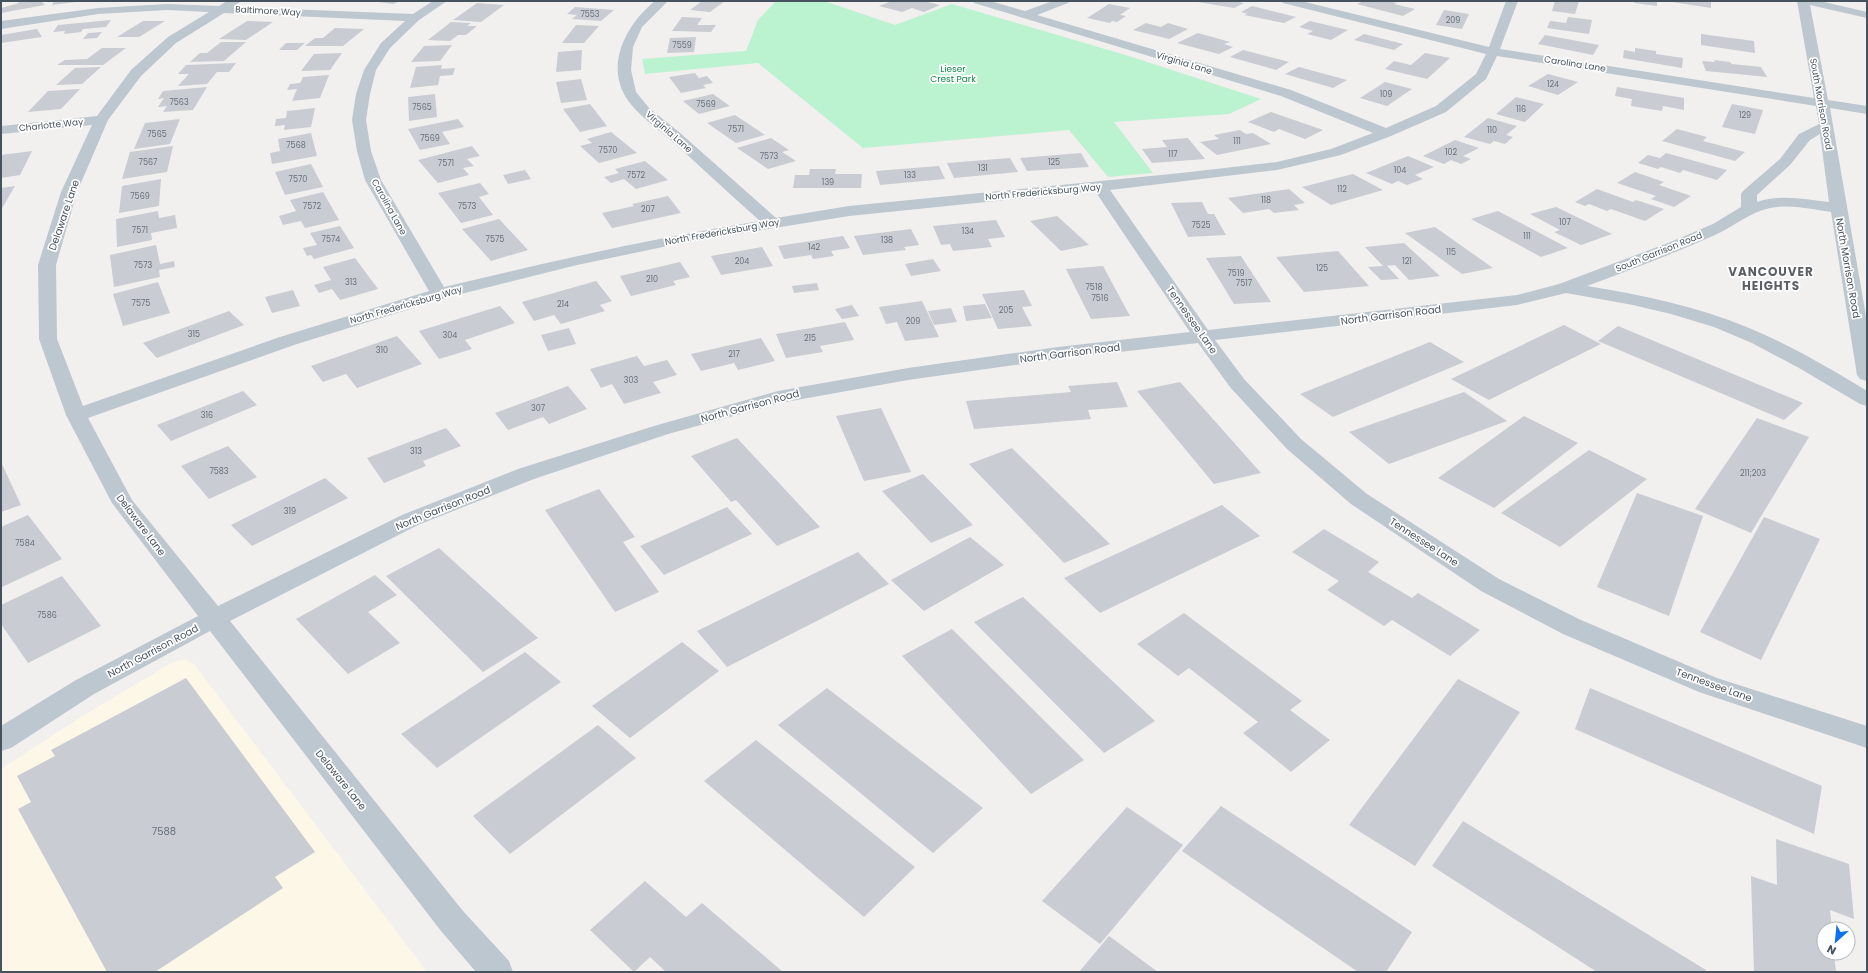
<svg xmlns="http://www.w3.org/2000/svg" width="1868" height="973" viewBox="0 0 1868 973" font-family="Poppins,sans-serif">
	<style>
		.commercial { fill: #fdf7e8 }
		.green { fill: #bbf2d0 }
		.building { fill: #c9ccd2 }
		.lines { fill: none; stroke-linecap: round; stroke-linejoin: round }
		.minor { fill: #bcc7cf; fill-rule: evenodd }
		.labels { text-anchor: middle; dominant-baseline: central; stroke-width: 3.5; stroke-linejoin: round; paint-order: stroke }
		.number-label { font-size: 8px; fill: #67717b }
		.far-street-label { font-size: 9px; fill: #46535e; stroke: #fff }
		.far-park-label { font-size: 9px; fill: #11854b; stroke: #fff }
		.street-label { font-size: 10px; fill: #46535e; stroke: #fff }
		.near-number-label { font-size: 10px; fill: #67717b }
		.far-district-label { font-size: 12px; font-weight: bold; letter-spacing: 1px; fill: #5b6065; stroke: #fff }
	</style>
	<rect width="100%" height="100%" fill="#f2efef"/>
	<polygon class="commercial" points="185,659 194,664 427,972 1,972 1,769 81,717 173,662"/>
	<polygon class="green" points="776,1 824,1 895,25 952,4 1132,57 1261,99 1229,114 1114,122 1153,173 1108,177 1069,130 863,148 758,63 645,74 642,59 746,51 758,20"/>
	<g class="building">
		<polygon points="17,1 41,1 45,5 1,13 1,8 19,3"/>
		<polygon points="54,1 76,1 76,2 52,5"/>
		<polygon points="371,1 400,1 393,4"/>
		<polygon points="702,1 725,1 710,12 690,10"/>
		<polygon points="892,1 924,1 940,5 924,12 912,8 902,12 879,6"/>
		<polygon points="1234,1 1244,3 1234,8 1198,2"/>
		<polygon points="1363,1 1388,1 1397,3 1394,4 1415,9 1403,16 1357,4"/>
		<polygon points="1555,1 1579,1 1575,14 1552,11"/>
		<polygon points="1635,1 1657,1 1657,6 1634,3"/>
		<polygon points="1672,1 1711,1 1711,8 1672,2"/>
		<polygon points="477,3 504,5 481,22 453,20"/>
		<polygon points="1109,4 1130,8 1120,15 1126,16 1117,22 1112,21 1110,23 1087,18"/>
		<polygon points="1252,6 1296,17 1284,23 1244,15 1248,14 1241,12"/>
		<polygon points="575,7 614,10 601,21 572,19 577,15 567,14"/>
		<polygon points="1444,10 1469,14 1462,29 1436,25"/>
		<polygon points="682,17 702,18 697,25 716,25 711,32 672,31"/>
		<polygon points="1568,17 1592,20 1589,34 1547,28 1550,21 1566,23"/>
		<polygon points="111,20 106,27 83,29 81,32 64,34 65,31 53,32 58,25"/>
		<polygon points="143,21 165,21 139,37 117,37"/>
		<polygon points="247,21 273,22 246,40 219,39"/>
		<polygon points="1310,21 1348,30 1331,40 1307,34 1313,31 1299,27"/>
		<polygon points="451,22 471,23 467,26 477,26 466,35 458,35 450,41 428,40"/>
		<polygon points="1146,23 1161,27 1168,23 1188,29 1169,39 1133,30"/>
		<polygon points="576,25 599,26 584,43 562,43"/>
		<polygon points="335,28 364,29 343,46 305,46 315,38 323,38"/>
		<polygon points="37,29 42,37 1,43 1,35"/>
		<polygon points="102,32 97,38 83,39 88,33"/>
		<polygon points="1198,33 1230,42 1224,44 1233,47 1219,54 1177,43"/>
		<polygon points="1364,34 1403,44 1394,50 1354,40"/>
		<polygon points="1701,34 1754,41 1755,53 1701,45"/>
		<polygon points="1545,35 1599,45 1593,55 1538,44"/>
		<polygon points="696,37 694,52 667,53 670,38"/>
		<polygon points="221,42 246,42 224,61 190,62 200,53 207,53"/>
		<polygon points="286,43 305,43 297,50 279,50"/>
		<polygon points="452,45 440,61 411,62 424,46"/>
		<polygon points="102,48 126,48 103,65 57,65 65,60 87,59"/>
		<polygon points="1635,48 1656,51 1656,54 1683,58 1682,68 1623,58 1624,50 1635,52"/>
		<polygon points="582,50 581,70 556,72 558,52"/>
		<polygon points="1243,50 1289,62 1276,70 1230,57"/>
		<polygon points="342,53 330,70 301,71 314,54"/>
		<polygon points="1425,53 1450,58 1427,79 1385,69 1394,61 1411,65"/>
		<polygon points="1714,60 1730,62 1732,64 1761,67 1767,77 1706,71 1702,61 1715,62"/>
		<polygon points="236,63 229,72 217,72 207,84 178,86 189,74 178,74 186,65"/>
		<polygon points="442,65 441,69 455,68 453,75 440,76 438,85 410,88 416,67"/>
		<polygon points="101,67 82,84 56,85 75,68"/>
		<polygon points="1299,67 1347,80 1333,88 1285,74"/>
		<polygon points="695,73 699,78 707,76 713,83 703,85 706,88 681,93 669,77"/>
		<polygon points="1548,74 1578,82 1558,95 1528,86"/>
		<polygon points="329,75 320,98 292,101 297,89 287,90 290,84 300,83 303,77"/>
		<polygon points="581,79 587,100 561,103 556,82"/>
		<polygon points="1385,82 1412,89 1387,106 1360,98"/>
		<polygon points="207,87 193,110 163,112 167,106 158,107 164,98 158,99 163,91"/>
		<polygon points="1617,87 1684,98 1684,110 1663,106 1662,111 1631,106 1632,99 1615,96"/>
		<polygon points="80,89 61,109 28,112 48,91"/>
		<polygon points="435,94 437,117 409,121 408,97"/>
		<polygon points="713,94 730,106 699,114 683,101"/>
		<polygon points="1516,97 1544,104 1525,122 1496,114"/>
		<polygon points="590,104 607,126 580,132 563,109"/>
		<polygon points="1732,104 1763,110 1755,134 1722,127"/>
		<polygon points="315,108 311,127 284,130 285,125 275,126 276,119 286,118 287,111"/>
		<polygon points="1271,112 1323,130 1305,139 1279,129 1274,132 1248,122"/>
		<polygon points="735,115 765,135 736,143 707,123"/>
		<polygon points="1488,118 1517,126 1506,135 1513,137 1505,144 1494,141 1490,144 1464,137"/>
		<polygon points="180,119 170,144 134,149 145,123"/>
		<polygon points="458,119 464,127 442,132 450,144 420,150 408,129"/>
		<polygon points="1677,129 1707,137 1703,141 1745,152 1735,161 1662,141"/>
		<polygon points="1240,130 1246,134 1253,133 1271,144 1217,155 1200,142 1219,139 1214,135"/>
		<polygon points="611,132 637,153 599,163 580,146 592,143 587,139"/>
		<polygon points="311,133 317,156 272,164 270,153 280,151 278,139"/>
		<polygon points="771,138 789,150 782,152 796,161 768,169 737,148"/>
		<polygon points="1188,138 1205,159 1152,163 1142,149 1167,147 1162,140"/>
		<polygon points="1455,140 1479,148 1463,156 1471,159 1461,164 1451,160 1444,164 1423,156"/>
		<polygon points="173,146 167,172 122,179 130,152"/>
		<polygon points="472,146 480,156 467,159 474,166 463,168 469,175 438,183 418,160"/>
		<polygon points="32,151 20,175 1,178 1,155"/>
		<polygon points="1081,153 1089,167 1027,171 1020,158"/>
		<polygon points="1666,153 1727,170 1717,180 1683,170 1680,173 1661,167 1658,169 1638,163 1648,155 1660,158"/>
		<polygon points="1408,156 1434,167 1415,175 1423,179 1407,185 1398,181 1392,184 1366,173"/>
		<polygon points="1010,158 1018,172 954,178 947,163"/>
		<polygon points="645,161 668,180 636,189 624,179 611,183 604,177 619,173 615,169"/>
		<polygon points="311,164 323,187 285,195 275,172"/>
		<polygon points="939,166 945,179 880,185 876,171"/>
		<polygon points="810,169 836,169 835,174 862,174 861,188 793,188 795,175 809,175"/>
		<polygon points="525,170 531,179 508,184 503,175"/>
		<polygon points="1635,172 1664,182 1659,185 1691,196 1674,207 1651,199 1656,196 1617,183"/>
		<polygon points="1353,174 1383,190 1331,205 1302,187"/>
		<polygon points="161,179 159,206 119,213 122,186"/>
		<polygon points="480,183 489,194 479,197 493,215 461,223 438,193"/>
		<polygon points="15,186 1,210 1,188"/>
		<polygon points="1289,189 1305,203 1294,205 1299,210 1274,213 1269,209 1243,213 1228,198"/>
		<polygon points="1597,189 1633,202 1636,200 1664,209 1645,221 1611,209 1607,211 1589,204 1585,206 1575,202"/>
		<polygon points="323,192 339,220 305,228 301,221 283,225 279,216 296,211 290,200"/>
		<polygon points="668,196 681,213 612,228 602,213 634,206 632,204"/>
		<polygon points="1202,202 1208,214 1214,214 1226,235 1188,237 1171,203"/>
		<polygon points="1556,207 1612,234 1581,245 1554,232 1560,230 1530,214"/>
		<polygon points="158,211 159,218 175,215 177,228 151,233 152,240 117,247 116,219"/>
		<polygon points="1498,211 1568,248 1541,257 1471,219"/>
		<polygon points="1057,216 1089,245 1061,251 1030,221"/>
		<polygon points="499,219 528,250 491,261 462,229"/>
		<polygon points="996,220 1005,237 988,239 992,247 953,251 950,244 941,245 933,226"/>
		<polygon points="340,226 354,248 314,259 311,255 307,256 303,248 317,245 310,233"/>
		<polygon points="1435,227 1493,268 1462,274 1405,233"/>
		<polygon points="911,229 919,245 904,247 906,250 863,255 854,236"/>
		<polygon points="843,236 850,248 831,251 834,256 813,259 811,255 784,259 778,246"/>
		<polygon points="1404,243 1440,276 1409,280 1395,265 1387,266 1399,279 1381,280 1368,267 1383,266 1365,247"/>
		<polygon points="156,245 160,264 174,261 175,267 159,270 160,277 114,287 110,255"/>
		<polygon points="762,247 773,266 721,275 711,256"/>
		<polygon points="1338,251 1369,286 1304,292 1276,257"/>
		<polygon points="1241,256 1271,302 1234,304 1206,258"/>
		<polygon points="355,258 378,289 340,300 332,289 319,293 314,285 331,280 323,267"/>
		<polygon points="933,259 941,271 911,276 905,264"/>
		<polygon points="680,262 690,277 673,281 676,285 631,296 620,276"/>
		<polygon points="1103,266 1130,316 1091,319 1066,269"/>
		<polygon points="596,281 612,301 600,305 605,311 561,324 554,315 534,321 522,302"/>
		<polygon points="158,282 170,313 123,326 113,294"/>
		<polygon points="817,283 819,290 794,293 792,286"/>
		<polygon points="293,290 300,306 272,313 265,297"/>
		<polygon points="1024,290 1032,306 1022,307 1032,326 998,329 982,294"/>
		<polygon points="922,301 939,337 905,341 897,322 886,324 879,307"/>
		<polygon points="985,304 992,318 966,321 963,306"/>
		<polygon points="852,305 859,316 842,319 835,309"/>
		<polygon points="500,306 515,323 465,340 472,349 439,359 419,331"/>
		<polygon points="951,308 957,322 934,325 928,311"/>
		<polygon points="229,311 244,325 157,358 143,343"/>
		<polygon points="845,322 854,340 820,346 823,352 786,358 776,334"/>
		<polygon points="1564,325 1601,344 1489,400 1451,379"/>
		<polygon points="1618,326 1803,403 1784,420 1598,341"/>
		<polygon points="569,328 576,344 548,351 541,335"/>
		<polygon points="397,336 422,364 357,388 346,374 323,382 311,366"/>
		<polygon points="761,338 775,361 738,370 734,363 701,371 691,354"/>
		<polygon points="1430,342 1464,362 1333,417 1300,394"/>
		<polygon points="637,356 644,366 667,360 677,375 653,382 661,393 624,404 612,384 601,388 590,369"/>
		<polygon points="1117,382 1128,407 1088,410 1091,419 974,429 966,401 1071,392 1068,386"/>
		<polygon points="1180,382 1261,473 1214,484 1137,391"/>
		<polygon points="568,386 587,409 549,424 543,417 508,430 495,413"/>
		<polygon points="243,391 257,405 171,441 157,425"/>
		<polygon points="1464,392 1507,421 1389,464 1349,432"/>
		<polygon points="881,408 911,472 864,481 836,416"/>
		<polygon points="1524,416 1578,443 1494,508 1438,478"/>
		<polygon points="1757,418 1809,437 1751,533 1695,509"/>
		<polygon points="446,428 461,446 423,461 426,466 384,483 367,458"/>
		<polygon points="737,438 820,527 777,546 736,500 731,502 691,456"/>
		<polygon points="228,446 257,477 209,499 181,466"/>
		<polygon points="1012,448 1110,544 1064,563 969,464"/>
		<polygon points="1589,450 1647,479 1560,547 1501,513"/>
		<polygon points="1,462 21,505 1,512"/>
		<polygon points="923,474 973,525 931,543 882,491"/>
		<polygon points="325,478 348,498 252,546 231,525"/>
		<polygon points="599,489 635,537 623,542 659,592 615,612 545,510"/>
		<polygon points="1637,493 1703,516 1669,616 1597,587"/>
		<polygon points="1222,505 1260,536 1100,613 1064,578"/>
		<polygon points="727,507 752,534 664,575 640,546"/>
		<polygon points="28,515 62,559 2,587 1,527"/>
		<polygon points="1764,517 1820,539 1761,660 1700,632"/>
		<polygon points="1324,529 1379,562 1368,572 1412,598 1418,593 1480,630 1450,656 1392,620 1384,626 1327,590 1339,581 1292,552"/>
		<polygon points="970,537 1004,565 924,611 891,580"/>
		<polygon points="439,548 538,638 483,672 386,576"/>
		<polygon points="858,552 889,584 727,667 697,631"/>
		<polygon points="375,575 397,595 368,612 400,643 348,674 296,619"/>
		<polygon points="62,576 101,626 28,663 1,624 1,605"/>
		<polygon points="1023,597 1155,721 1104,753 974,622"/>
		<polygon points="1184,613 1302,701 1290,710 1330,740 1291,772 1243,733 1258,722 1189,668 1178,676 1137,644"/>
		<polygon points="952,629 1084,760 1031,794 902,656"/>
		<polygon points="682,642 719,671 630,738 592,706"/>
		<polygon points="525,652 561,682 437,768 401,734"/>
		<polygon points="186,678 315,852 275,877 283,888 155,972 107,972 18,809 31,802 17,776 55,756 51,750"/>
		<polygon points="1458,679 1520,712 1415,866 1349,825"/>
		<polygon points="827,688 983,808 933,853 778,725"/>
		<polygon points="1590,688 1822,786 1814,834 1575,729"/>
		<polygon points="598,725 636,758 510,854 473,816"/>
		<polygon points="756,740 915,867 864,917 704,781"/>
		<polygon points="1221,806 1412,932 1386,972 1358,972 1182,851"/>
		<polygon points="1127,807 1183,845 1100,944 1042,901"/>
		<polygon points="1463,821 1706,970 1705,972 1597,972 1432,866"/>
		<polygon points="1776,839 1849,864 1854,919 1830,910 1832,929 1824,929 1824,953 1834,953 1836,972 1754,972 1751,876 1777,885"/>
		<polygon points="645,881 686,917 702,903 783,972 666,972 650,957 634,972 590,930"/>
		<polygon points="1109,936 1158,972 1079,972"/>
	</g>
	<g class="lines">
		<path class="minor" d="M 227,1 L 241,1 L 234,7 L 413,14 L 433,1 L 447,1 L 419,20 L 390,48 L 376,70 L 370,94 L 366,120 L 371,151 L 381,180 L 444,287 C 549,262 653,238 760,221 C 733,197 707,173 681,149 C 664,133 643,120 629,102 C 603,67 626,24 655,1 L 668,1 L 642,27 L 633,47 L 631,70 L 636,92 L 649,108 L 679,132 L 776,218 L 849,206 L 1181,173 L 1277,162 L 1331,149 L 1373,133 L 1281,96 L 974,3 L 972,1 L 990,1 L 1025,11 L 1053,1 L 1070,1 L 1068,3 L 1037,15 L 1291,90 L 1386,128 L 1436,106 L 1476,74 L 1486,54 L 1283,3 L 1281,1 L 1301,1 L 1489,47 L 1506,1 L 1518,1 L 1500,49 L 1814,98 L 1797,1 L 1820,1 L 1867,12 L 1867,18 L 1810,5 L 1828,100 L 1867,106 L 1867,114 L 1830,108 L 1867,322 L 1867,381 L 1860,379 L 1857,375 L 1831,212 C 1811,209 1790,204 1770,208 C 1750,212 1733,227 1715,235 C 1673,254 1630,270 1587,286 C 1642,295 1697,306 1749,328 C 1790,345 1829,368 1867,391 L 1867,406 L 1860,404 L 1799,368 L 1752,343 L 1714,327 L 1671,314 L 1633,305 L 1566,293 L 1517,305 L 1215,340 L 1244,379 L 1301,439 L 1367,494 L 1499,579 L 1581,620 L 1717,678 L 1867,726 L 1867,748 L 1699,692 L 1563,634 L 1481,591 L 1351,504 L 1287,449 L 1230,387 L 1198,343 L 1058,359 L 908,380 L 780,403 L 668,434 L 534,479 L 418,525 L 230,621 L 463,911 L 509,961 L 513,972 L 476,972 L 441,931 L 210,631 L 94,694 L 11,748 L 1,751 L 1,726 L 76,680 L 198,616 L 112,503 L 66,415 L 39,339 L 38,265 L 61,192 L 92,125 L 1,134 L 1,126 L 97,116 L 131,70 L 168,37 L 209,12 L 167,10 L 98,14 L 1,29 L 1,21 L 98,8 L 167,4 L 219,6 ZM 224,13 L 405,21 L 381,43 L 364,70 L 356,94 L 352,120 L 357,151 L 365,180 L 429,291 L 280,337 L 83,406 L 57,339 L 56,265 L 77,192 L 108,120 L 141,76 L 176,43 ZM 1497,56 L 1816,106 L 1819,124 L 1799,134 L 1780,159 L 1743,191 L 1741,194 L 1741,207 L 1713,224 L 1668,243 L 1559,284 L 1517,295 L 1208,330 L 1110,190 L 1277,170 L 1341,155 L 1391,136 L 1446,112 L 1486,79 ZM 1820,134 L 1829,202 C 1805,199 1781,194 1757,202 L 1757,195 L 1790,165 L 1810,140 ZM 1095,191 L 1190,332 L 1058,347 L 908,368 L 778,391 L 654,426 L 518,469 L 402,515 L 218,606 L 132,500 L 88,418 L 294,345 L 445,298 L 577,265 L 682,243 L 849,216 Z"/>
	</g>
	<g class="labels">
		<g class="number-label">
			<text x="590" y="14">7553</text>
			<text x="1453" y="20">209</text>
			<text x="682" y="45">7559</text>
			<text x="1553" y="84">124</text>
			<text x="1386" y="94">109</text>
			<text x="179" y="102">7563</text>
			<text x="706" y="104">7569</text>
			<text x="422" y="107">7565</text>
			<text x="1521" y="109">116</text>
			<text x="1745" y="115">129</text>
			<text x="736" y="129">7571</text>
			<text x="1492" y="130">110</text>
			<text x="157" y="134">7565</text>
			<text x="430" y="138">7569</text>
			<text x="1237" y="141">111</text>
			<text x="296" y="145">7568</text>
			<text x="608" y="150">7570</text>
			<text x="1451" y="152">102</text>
			<text x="1173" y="154">117</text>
			<text x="769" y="156">7573</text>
			<text x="148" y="162">7567</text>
			<text x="1054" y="162">125</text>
			<text x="446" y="163">7571</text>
			<text x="983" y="168">131</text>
			<text x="1400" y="170">104</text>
			<text x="636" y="175">7572</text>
			<text x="910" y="175">133</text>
			<text x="298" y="179">7570</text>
			<text x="828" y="182">139</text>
			<text x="1342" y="189">112</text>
			<text x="140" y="196">7569</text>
			<text x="1266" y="200">118</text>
			<text x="312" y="206">7572</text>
			<text x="467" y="206">7573</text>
			<text x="648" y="209">207</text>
			<text x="1565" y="222">107</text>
			<text x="1201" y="225">7525</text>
			<text x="140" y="230">7571</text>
			<text x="968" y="231">134</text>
			<text x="1527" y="236">111</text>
			<text x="331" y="239">7574</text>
			<text x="495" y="239">7575</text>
			<text x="887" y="240">138</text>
			<text x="814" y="247">142</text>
			<text x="1451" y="252">115</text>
			<text x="742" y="261">204</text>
			<text x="1407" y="261">121</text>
			<text x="143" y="265">7573</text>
			<text x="1322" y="268">125</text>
			<text x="1236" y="273">7519</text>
			<text x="652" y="279">210</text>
			<text x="351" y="282">313</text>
			<text x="1244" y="283">7517</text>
			<text x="1094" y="287">7518</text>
			<text x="1100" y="298">7516</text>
			<text x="141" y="303">7575</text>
			<text x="563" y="304">214</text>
			<text x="1006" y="310">205</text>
			<text x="913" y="321">209</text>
			<text x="194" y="334">315</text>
			<text x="450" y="335">304</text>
			<text x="810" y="338">215</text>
			<text x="382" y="350">310</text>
			<text x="734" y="354">217</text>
			<text x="631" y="380">303</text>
			<text x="538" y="408">307</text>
			<text x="207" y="415">316</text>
			<text x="416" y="451">313</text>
			<text x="219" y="471">7583</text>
			<text x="1753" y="473">211;203</text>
			<text x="290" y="511">319</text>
			<text x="25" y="543">7584</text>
			<text x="47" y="615">7586</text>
		</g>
		<g class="far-street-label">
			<text transform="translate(268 11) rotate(3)">Baltimore Way</text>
			<text transform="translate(1184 63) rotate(17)">Virginia Lane</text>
			<text transform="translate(1575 64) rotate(9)">Carolina Lane</text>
			<text transform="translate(1821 104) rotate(80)">South Morrison Road</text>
			<text transform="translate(51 125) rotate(-6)">Charlotte Way</text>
			<text transform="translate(669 132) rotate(41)">Virginia Lane</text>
			<text transform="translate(1043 192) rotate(-5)">North Fredericksburg Way</text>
			<text transform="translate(389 207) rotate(61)">Carolina Lane</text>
			<text transform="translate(722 232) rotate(-10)">North Fredericksburg Way</text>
			<text transform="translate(1659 252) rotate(-22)">South Garrison Road</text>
			<text transform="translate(406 305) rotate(-16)">North Fredericksburg Way</text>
		</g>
		<g class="far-park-label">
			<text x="953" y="69">Lieser<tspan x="953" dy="10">Crest Park</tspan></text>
		</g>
		<g class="street-label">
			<text transform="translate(64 215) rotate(-71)">Delaware Lane</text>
			<text transform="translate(1848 268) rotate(80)">North Morrison Road</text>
			<text transform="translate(1391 315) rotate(-7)">North Garrison Road</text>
			<text transform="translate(1192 320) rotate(55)">Tennessee Lane</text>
			<text transform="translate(1070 353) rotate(-7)">North Garrison Road</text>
			<text transform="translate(750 406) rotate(-15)">North Garrison Road</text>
			<text transform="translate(443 508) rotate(-22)">North Garrison Road</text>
			<text transform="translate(141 525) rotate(53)">Delaware Lane</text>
			<text transform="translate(1424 542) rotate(33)">Tennessee Lane</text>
			<text transform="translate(153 651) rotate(-28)">North Garrison Road</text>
			<text transform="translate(1714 685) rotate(20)">Tennessee Lane</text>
			<text transform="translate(341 780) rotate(51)">Delaware Lane</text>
		</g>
		<g class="near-number-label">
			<text x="164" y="831">7588</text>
		</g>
		<g class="far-district-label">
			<text x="1771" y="271">VANCOUVER<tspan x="1771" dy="14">HEIGHTS</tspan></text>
		</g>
	</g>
	<rect width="1868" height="973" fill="none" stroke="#46535e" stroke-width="4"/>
	<g transform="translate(1836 941) rotate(207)"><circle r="19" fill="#ffffff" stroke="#b5babf"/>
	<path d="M0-3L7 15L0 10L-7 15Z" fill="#0d70ee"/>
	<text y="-6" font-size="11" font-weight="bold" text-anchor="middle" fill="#46535e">N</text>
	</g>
</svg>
